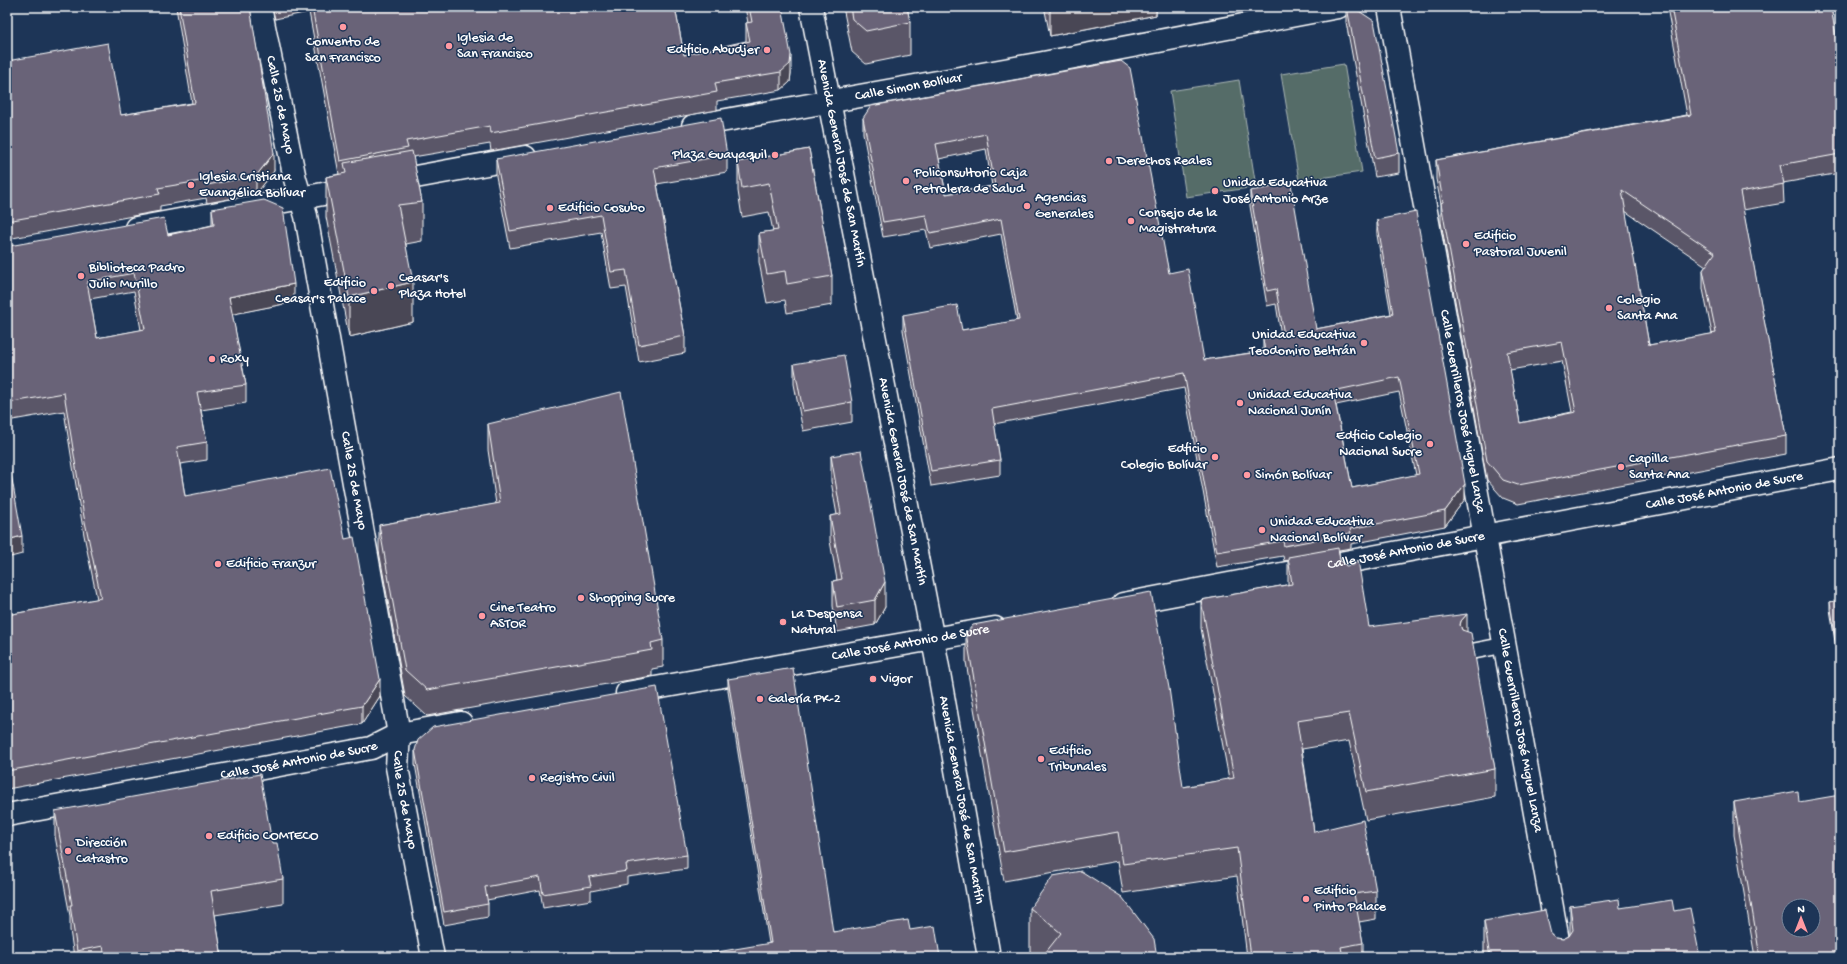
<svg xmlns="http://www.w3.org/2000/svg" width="1847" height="964" viewBox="0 0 1847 964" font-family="'Gochi Hand',sans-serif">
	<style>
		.green { fill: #556c68; stroke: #aab6b4 }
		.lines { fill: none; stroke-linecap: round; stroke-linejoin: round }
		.service-casing { stroke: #fff; stroke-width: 18 }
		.minor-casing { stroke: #fff; stroke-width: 25 }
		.secondary-casing { stroke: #fff; stroke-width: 25 }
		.service { stroke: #1d3557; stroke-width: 15 }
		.minor { stroke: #1d3557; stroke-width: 22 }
		.secondary { stroke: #1d3557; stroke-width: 22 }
		.wall { fill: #5a5667; stroke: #fff; fill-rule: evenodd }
		.shaded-wall { fill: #4a4654; stroke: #fff }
		.building { fill: #696478; stroke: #fff; fill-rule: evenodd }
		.poi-dot { fill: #ff9aa2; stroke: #1d3557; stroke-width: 1.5 }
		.labels { text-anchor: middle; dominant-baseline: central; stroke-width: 3; stroke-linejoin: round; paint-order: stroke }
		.poi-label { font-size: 14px; fill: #fff; stroke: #1d3557; text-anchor: start }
		.street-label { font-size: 14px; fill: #fff; stroke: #1d3557 }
	</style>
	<rect width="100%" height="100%" fill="#1d3557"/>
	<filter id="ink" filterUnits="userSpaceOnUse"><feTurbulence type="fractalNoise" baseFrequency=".025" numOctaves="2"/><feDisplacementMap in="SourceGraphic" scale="8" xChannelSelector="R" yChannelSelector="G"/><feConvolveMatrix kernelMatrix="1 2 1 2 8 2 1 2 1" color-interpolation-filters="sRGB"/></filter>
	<g filter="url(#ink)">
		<g class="green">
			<polygon points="1344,64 1362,172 1299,181 1281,74"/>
			<polygon points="1239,80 1256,187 1186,197 1170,91"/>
		</g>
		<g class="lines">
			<g class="service-casing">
				<polyline id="service" points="1469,652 1505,645"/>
			</g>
			<g class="minor-casing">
				<g id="minor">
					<path id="s1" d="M 1389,7 L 1561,957"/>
					<path id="s2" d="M 693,126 L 1043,63 L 1338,7"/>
					<polyline points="388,182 525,157"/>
					<polyline points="136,228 356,188"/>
					<path id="s3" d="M 1123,604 L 1840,469"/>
					<path id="s4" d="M 627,693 L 995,628"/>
					<path id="s5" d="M 7,815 L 371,748 L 399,734 L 461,723"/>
				</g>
			</g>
			<g class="secondary-casing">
				<g id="secondary">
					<path id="s6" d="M 260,7 L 295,179 L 306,216 L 399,734 L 397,767 L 433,957"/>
					<path id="s7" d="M 811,7 L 936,656 L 989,957"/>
				</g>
			</g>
			<use href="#service" class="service"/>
			<use href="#minor" class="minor"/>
			<use href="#secondary" class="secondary"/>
		</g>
		<g class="wall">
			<polygon points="176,7 250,7 274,171 256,194 207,203 206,198 160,206 160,211 7,239 7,61 121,115 192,103"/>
			<polygon points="272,7 675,7 684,55 746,41 746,23 748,23 745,7 782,7 791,73 790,82 781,90 717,101 717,110 491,151 490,144 413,157 422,202 422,241 406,244 413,322 349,337 326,217 326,177 339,174 309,12 275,19"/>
			<polygon points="843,7 907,7 910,22 910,55 866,64 852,52"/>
			<polygon points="1045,7 1156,7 1156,15 1050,36 1045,11"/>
			<polygon points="1346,7 1353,7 1399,153 1399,173 1375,177 1346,22"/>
			<path d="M 1667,7 L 1831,7 L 1840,61 L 1840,173 L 1783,183 L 1784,203 L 1743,210 L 1786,436 L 1786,454 L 1518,504 L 1503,498 L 1487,480 L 1441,222 L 1441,204 L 1436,179 L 1436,160 L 1687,115 ZM 1625,211 L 1706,266 L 1703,270 L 1703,289 L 1712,334 L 1649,345 ZM 1562,361 L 1572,412 L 1520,423 L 1510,370 Z"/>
			<path d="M 1121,61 L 1169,273 L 1204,360 L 1263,351 L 1263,339 L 1281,335 L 1276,304 L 1267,306 L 1250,206 L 1250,191 L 1316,329 L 1391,314 L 1377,235 L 1377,220 L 1465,499 L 1445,526 L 1351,544 L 1351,548 L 1339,550 L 1340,560 L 1369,627 L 1467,632 L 1495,769 L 1495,797 L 1366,820 L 1349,741 L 1302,749 L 1314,832 L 1376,891 L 1376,919 L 1359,922 L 1363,943 L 1363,957 L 1247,957 L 1237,876 L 1123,893 L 1118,861 L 1004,881 L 966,662 L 966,633 L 1183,787 L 1229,779 L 1201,628 L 1201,600 L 1288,585 L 1288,560 L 1284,561 L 1283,556 L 1217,567 L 1184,388 L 994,424 L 1000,460 L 1000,475 L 931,486 L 903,330 L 903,315 L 962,330 L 1017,321 L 1001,234 L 930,248 L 926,230 L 883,237 L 863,133 L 863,118 ZM 986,149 L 992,186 L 946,194 L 939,159 ZM 1399,392 L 1416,475 L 1352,488 L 1336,405 Z"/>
			<polygon points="809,149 832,276 832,305 787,313 785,300 767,303 759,262 759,233 773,231 769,212 742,217 738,191 738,162"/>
			<polygon points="727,155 727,172 657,184 685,336 685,353 639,362 626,287 611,289 601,232 510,248 496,176 496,159"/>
			<path d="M 212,209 L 294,302 L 232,314 L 246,385 L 246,403 L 201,410 L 207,442 L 207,460 L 180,464 L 185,496 L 345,539 L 380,696 L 362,724 L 7,789 L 7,615 L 97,599 L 84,535 L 64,411 L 7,421 L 7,246 L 168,235 L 212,225 ZM 134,291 L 141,330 L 97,338 L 90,299 Z"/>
			<polygon points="794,364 852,402 852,422 803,431 794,384"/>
			<polygon points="488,424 663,640 663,667 652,669 652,676 427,716 405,696 379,551 379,525 496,504 488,450"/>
			<polygon points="831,456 885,607 875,625 837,632 833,606 833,581 837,580 830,541 830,516 837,515 831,481"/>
			<polygon points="1840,600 1840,675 1830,609 1830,602"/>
			<polygon points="728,679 833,932 910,930 769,943 728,691"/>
			<polygon points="415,750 687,855 687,869 627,877 627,884 591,891 591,900 543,908 540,890 487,900 488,904 488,917 444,925 415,764"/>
			<polygon points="1734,802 1799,802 1840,957 1755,957 1734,835"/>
			<polygon points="55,811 272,843 283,879 283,904 215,915 222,957 74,957 70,930 70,916 55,836"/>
			<polygon points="1570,906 1674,911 1700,957 1485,957 1484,952 1484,921 1551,934 1556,938 1563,939 1569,936 1570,934"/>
			<polygon points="1030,908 1157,957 1037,957 1030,952"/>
		</g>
		<g class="shaded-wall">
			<polygon points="1056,7 1156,7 1156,15 1050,36 1050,8"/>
			<polygon points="791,55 791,73 790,82 781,90 781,72"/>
			<polygon points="274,153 274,171 256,194 256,176"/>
			<polygon points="413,282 413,322 349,337 349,297"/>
			<polygon points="294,284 294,302 229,315 229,297"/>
			<polygon points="1465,484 1465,499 1445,526 1445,511"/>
			<polygon points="22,536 22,554 7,558 7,540"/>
			<polygon points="885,582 885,607 875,625 875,600"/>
			<polygon points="1467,614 1467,642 1460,625 1461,621"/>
			<polygon points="380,679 380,696 362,724 362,706"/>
		</g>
		<g class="building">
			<polygon points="179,7 250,7 274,153 256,176 207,185 206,180 158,188 160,194 7,221 7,61 108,43 121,115 195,103"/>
			<polygon points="312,7 675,7 684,55 750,41 746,23 752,22 749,7 782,7 791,55 790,64 781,72 715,83 717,92 491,133 490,126 406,141 408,148 340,161"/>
			<polygon points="850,7 907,7 910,22 866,31 852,19"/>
			<polygon points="1347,7 1353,7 1374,21 1399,153 1375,158"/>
			<path d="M 1671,7 L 1831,7 L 1840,61 L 1840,154 L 1780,165 L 1784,184 L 1740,192 L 1786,436 L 1518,485 L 1503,480 L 1487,461 L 1441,203 L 1443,202 L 1436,160 L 1691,115 ZM 1622,190 L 1715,253 L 1703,270 L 1716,333 L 1649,345 ZM 1562,342 L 1576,412 L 1520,423 L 1507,352 Z"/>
			<path d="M 1121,61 L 1130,68 L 1169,273 L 1188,269 L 1204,360 L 1265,351 L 1263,339 L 1284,335 L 1276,289 L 1267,291 L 1250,191 L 1291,184 L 1316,329 L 1393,314 L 1377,220 L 1416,212 L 1465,484 L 1445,511 L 1350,529 L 1351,533 L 1284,546 L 1283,541 L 1217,552 L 1184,373 L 992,409 L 1000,460 L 931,471 L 903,315 L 957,305 L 962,330 L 1019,320 L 1001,219 L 930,233 L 926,215 L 883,222 L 863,118 L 871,106 ZM 986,134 L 995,186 L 946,194 L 936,144 ZM 1399,377 L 1419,474 L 1352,488 L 1333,391 Z"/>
			<polygon points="721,118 727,155 654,168 685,336 639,345 626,270 611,272 601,215 510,231 496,159"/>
			<polygon points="809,149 832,276 787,284 785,271 767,274 759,233 778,230 769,183 742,188 738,162"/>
			<polygon points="412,151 422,202 398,205 413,282 349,297 326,177 346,173 344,163"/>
			<path d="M 264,200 L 283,208 L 294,284 L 229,297 L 246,385 L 197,392 L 207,442 L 177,447 L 185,496 L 330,468 L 345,539 L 354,537 L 380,679 L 362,706 L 7,771 L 7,615 L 101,598 L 84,517 L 64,393 L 7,403 L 7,246 L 9,246 L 164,218 L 168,235 L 214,225 L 212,209 ZM 134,273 L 145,329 L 97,338 L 87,282 Z"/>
			<polygon points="844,355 852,402 803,411 794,364"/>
			<polygon points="621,392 663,640 651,643 652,650 427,690 405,670 379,525 500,503 488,424"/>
			<polygon points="7,451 22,536 7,540"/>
			<polygon points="861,451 885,582 875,600 837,607 833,581 842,579 830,516 841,514 831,456"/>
			<polygon points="1338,548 1340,560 1346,566 1354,565 1358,560 1369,627 1467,614 1461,621 1460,625 1462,630 1471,633 1495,769 1366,792 1349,713 1297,721 1314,832 1363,820 1376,891 1354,894 1363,943 1341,947 1343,957 1251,957 1237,848 1123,864 1118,832 1004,852 966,633 973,625 1151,592 1169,688 1183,787 1234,778 1201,600 1292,584 1288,557"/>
			<polygon points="1840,600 1840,668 1830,602"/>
			<polygon points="793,668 833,932 908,920 910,930 935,926 940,957 687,957 771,943 728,679"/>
			<polygon points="657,687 687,855 626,864 627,871 589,877 591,886 543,894 540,877 485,887 488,904 444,912 415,750 418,740 433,727"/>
			<polygon points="260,774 272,843 277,843 283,879 211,891 222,957 105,957 103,946 77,951 70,905 72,905 55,811"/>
			<path d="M 1798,791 L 1799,802 L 1840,795 L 1840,957 L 1760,957 L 1734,802 ZM 1789,906 L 1813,906 L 1813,930 L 1789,930 Z"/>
			<polygon points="1081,871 1122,897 1154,939 1157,957 1042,957 1061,933 1030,908 1053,876"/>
			<polygon points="1619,899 1620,908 1672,900 1674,911 1690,908 1700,957 1538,957 1532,951 1533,957 1490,957 1484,921 1545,910 1551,934 1556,938 1563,939 1569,936 1573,930 1570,906"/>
		</g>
	</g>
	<g class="poi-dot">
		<circle cx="343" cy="27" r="4"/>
		<circle cx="449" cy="46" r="4"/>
		<circle cx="767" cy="50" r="4"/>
		<circle cx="775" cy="155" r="4"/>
		<circle cx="1109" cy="161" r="4"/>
		<circle cx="906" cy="181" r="4"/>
		<circle cx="191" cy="185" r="4"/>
		<circle cx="1215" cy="191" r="4"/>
		<circle cx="1027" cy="206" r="4"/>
		<circle cx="550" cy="208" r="4"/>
		<circle cx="1131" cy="221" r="4"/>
		<circle cx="1466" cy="244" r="4"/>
		<circle cx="81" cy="276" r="4"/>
		<circle cx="391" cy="286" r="4"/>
		<circle cx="374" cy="291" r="4"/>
		<circle cx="1609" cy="308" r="4"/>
		<circle cx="1364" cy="343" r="4"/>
		<circle cx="212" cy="359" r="4"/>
		<circle cx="1240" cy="403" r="4"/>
		<circle cx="1430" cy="444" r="4"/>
		<circle cx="1215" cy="457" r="4"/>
		<circle cx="1621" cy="467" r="4"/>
		<circle cx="1247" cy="475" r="4"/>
		<circle cx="1262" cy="530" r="4"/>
		<circle cx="218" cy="564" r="4"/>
		<circle cx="581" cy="598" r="4"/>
		<circle cx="482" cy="616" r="4"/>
		<circle cx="783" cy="622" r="4"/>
		<circle cx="873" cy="679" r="4"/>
		<circle cx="760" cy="699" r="4"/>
		<circle cx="1041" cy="759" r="4"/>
		<circle cx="532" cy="778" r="4"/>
		<circle cx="209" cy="836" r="4"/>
		<circle cx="68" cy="851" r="4"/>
		<circle cx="1306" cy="899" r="4"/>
	</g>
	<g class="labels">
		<g class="poi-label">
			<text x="457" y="38">Iglesia de<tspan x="457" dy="16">San Francisco</tspan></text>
			<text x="343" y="42" text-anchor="middle">Convento de<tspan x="343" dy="16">San Francisco</tspan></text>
			<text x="759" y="50" text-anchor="end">Edificio Abudjer</text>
			<text x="767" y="155" text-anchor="end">Plaza Guayaquil</text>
			<text x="1117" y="161">Derechos Reales</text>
			<text x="914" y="173">Policonsultorio Caja<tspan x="914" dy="16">Petrolera de Salud</tspan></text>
			<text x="199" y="177">Iglesia Cristiana<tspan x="199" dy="16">Evangélica Bolívar</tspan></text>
			<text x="1223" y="183">Unidad Educativa<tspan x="1223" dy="16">José Antonio Arze</tspan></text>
			<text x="1035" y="198">Agencias<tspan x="1035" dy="16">Generales</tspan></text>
			<text x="558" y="208">Edificio Cosubo</text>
			<text x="1139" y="213">Consejo de la<tspan x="1139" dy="16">Magistratura</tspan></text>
			<text x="1474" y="236">Edificio<tspan x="1474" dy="16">Pastoral Juvenil</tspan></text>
			<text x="89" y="268">Biblioteca Padro<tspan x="89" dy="16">Julio Murillo</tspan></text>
			<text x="399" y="278">Ceasar's<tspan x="399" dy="16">Plaza Hotel</tspan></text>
			<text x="366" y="283" text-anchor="end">Edificio<tspan x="366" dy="16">Ceasar's Palace</tspan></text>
			<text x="1617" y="300">Colegio<tspan x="1617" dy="16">Santa Ana</tspan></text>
			<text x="1356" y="335" text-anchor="end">Unidad Educativa<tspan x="1356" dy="16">Teodomiro Beltrán</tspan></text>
			<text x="220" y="359">Roxy</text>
			<text x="1248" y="395">Unidad Educativa<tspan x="1248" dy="16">Nacional Junín</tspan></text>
			<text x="1422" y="436" text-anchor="end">Edficio Colegio<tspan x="1422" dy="16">Nacional Sucre</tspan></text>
			<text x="1207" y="449" text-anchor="end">Edficio<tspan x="1207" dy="16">Colegio Bolívar</tspan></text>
			<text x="1629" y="459">Capilla<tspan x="1629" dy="16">Santa Ana</tspan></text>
			<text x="1255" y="475">Simón Bolívar</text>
			<text x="1270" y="522">Unidad Educativa<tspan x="1270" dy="16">Nacional Bolívar</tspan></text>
			<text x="226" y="564">Edificio Franzur</text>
			<text x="589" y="598">Shopping Sucre</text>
			<text x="490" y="608">Cine Teatro<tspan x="490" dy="16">ASTOR</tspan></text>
			<text x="791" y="614">La Despensa<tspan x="791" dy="16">Natural</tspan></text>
			<text x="881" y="679">Vigor</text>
			<text x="768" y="699">Galería PK-2</text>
			<text x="1049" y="751">Edificio<tspan x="1049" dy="16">Tribunales</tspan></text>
			<text x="540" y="778">Registro Civil</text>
			<text x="217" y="836">Edificio COMTECO</text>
			<text x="76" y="843">Dirección<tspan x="76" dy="16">Catastro</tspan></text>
			<text x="1314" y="891">Edificio<tspan x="1314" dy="16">Pinto Palace</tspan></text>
		</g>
		<g class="street-label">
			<text stroke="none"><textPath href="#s2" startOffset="219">Calle Simon Bolívar</textPath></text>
			<text stroke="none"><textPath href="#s6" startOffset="100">Calle 25 de Mayo</textPath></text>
			<text stroke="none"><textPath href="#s7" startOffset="159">Avenida General José de San Martín</textPath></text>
			<text stroke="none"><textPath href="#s1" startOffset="411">Calle Guerrilleros José Miguel Lanza</textPath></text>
			<text stroke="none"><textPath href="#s6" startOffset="483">Calle 25 de Mayo</textPath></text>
			<text stroke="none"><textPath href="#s7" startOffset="483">Avenida General José de San Martín</textPath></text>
			<text stroke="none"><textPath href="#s3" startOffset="612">Calle José Antonio de Sucre</textPath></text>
			<text stroke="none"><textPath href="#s3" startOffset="288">Calle José Antonio de Sucre</textPath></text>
			<text stroke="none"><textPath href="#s4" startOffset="288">Calle José Antonio de Sucre</textPath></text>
			<text stroke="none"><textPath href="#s1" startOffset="735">Calle Guerrilleros José Miguel Lanza</textPath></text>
			<text stroke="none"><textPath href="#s5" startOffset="297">Calle José Antonio de Sucre</textPath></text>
			<text stroke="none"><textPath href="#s6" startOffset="807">Calle 25 de Mayo</textPath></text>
			<text stroke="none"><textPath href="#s7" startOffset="807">Avenida General José de San Martín</textPath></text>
		</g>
	</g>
	<rect width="1847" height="964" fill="none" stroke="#1d3557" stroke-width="24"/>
	<rect x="12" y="12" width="1823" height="940" fill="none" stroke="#fff" stroke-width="1.5" filter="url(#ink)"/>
	<g transform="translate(1801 918)"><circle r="19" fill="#1d3557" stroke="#77869a"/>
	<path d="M0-3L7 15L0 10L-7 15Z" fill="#ff9aa2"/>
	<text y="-6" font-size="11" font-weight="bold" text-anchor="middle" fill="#ffffff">N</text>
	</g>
</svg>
